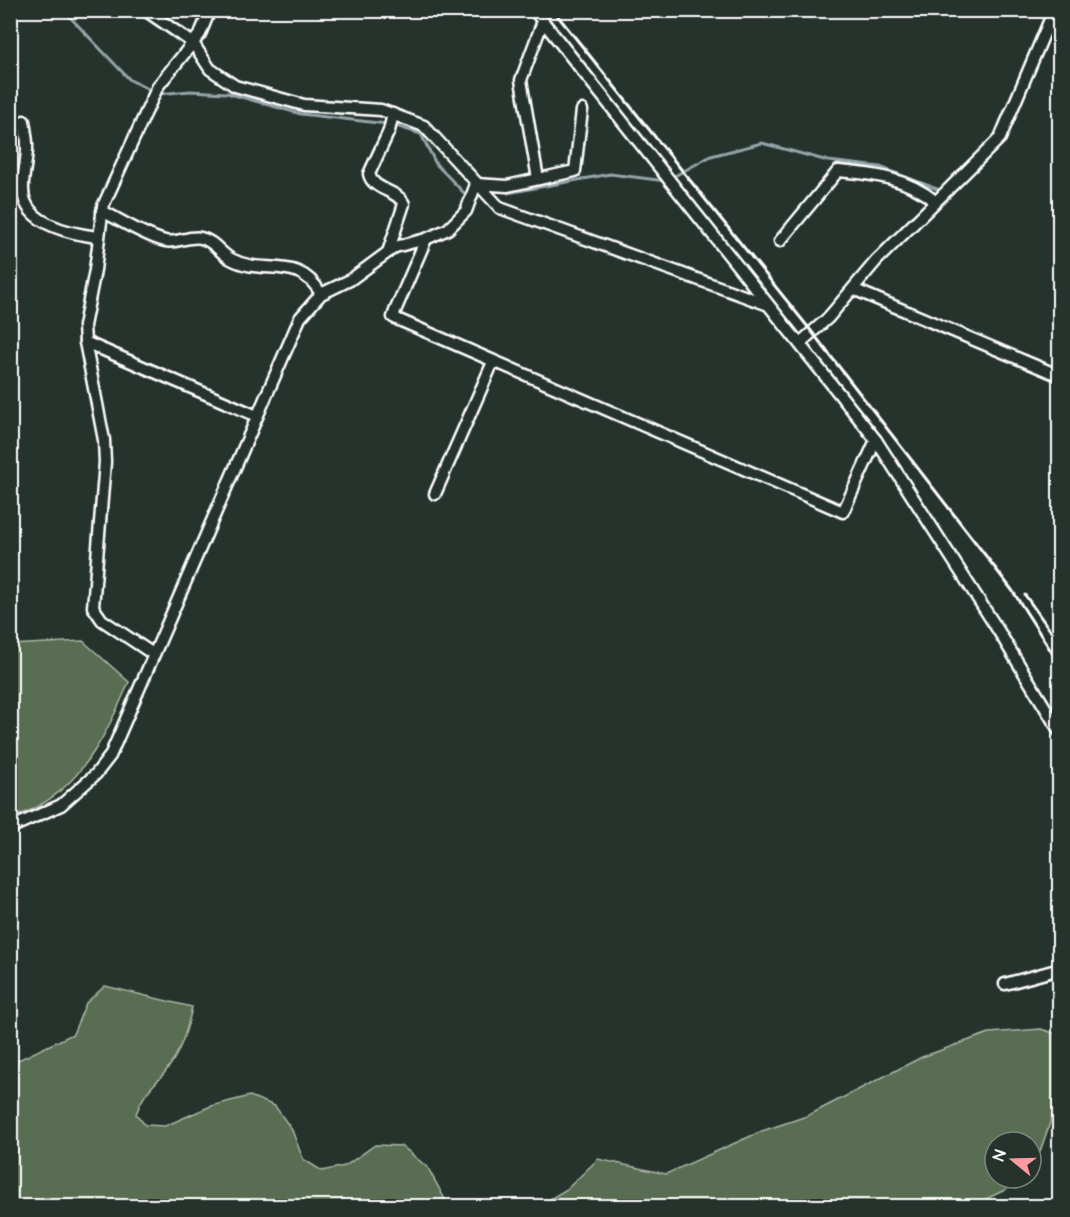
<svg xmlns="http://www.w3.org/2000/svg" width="1070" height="1217" viewBox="0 0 1070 1217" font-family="'Architects Daughter',sans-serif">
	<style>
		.green { fill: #586d51; stroke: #acb6a8; stroke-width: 1.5 }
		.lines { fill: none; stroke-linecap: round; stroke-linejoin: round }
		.stream { stroke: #95a4aa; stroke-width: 3 }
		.minor-casing { stroke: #fff; stroke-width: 15 }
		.minor { stroke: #26332d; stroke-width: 10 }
		.rail { stroke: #fff; stroke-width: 3 }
	</style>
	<rect width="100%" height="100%" fill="#26332d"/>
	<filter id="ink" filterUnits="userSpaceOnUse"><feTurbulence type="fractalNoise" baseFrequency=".0167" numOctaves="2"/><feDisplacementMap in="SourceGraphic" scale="12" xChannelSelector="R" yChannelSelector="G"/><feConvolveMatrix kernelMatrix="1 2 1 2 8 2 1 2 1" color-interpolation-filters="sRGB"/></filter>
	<g filter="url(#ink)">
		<g class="green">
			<path d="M 83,641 L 129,682 C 110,727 85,780 40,805 C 31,811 20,814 11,819 L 11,645 Z"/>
			<path d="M 105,986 L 192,1007 C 188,1027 182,1047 171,1064 C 157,1085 145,1088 136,1114 L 145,1125 L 165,1126 L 211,1106 L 250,1096 L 275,1106 L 292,1130 L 303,1159 L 322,1171 L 345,1166 L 375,1145 L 402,1146 L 428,1168 L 447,1203 L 461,1206 L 11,1206 L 11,1066 L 12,1063 L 73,1034 L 86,1003 Z"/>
			<polygon points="1041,1029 1059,1035 1059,1097 1037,1160 1031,1166 1031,1142 995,1142 995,1178 1018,1178 1005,1190 971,1206 538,1206 567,1189 598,1159 666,1174 762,1131 807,1116 922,1057 989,1033"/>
		</g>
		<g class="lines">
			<g class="stream">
				<polyline points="53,10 68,15 130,80 159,94 190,91 227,93 301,114 387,124"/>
				<polyline points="10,13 21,10"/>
				<polyline points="393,125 421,134 436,164 464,193"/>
				<polyline points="671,178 711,156 762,143 828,161 880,167 937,189"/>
				<polyline points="508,193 610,174 666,181"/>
			</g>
			<g class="minor-casing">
				<g id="minor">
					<polyline points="145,10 193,43 210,69 235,86 304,105 381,110 424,126 500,208 766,304"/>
					<polyline points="210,10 200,34 158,86 103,206 95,270 84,326 85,342 257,416"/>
					<polyline points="534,10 876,440 998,630 1060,732"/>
					<path d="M 24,121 C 25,129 27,137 27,145 C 28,162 19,184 25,201 C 34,226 75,234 97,237"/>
					<polyline points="538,179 521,80 543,21"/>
					<polyline points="476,184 507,186 575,171 582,110"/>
					<path d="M 102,211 C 122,221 143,235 165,241 C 177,244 189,235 201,238 C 214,241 220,253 231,259 C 264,277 298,253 321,294"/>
					<polyline points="426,239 395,311 393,317 399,320 843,512 876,440"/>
					<path d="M 780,241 L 838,171 C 874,174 907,178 935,201"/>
					<path d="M 388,252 L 404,204 C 397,189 373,191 369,174 L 389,131 L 393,114"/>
					<polyline points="853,289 1060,376"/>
					<polyline points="85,342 104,440 105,462 93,607 102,620 153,654"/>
					<polyline points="800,343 828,318 876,261 1000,138 1054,10"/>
					<polyline points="435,494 493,362"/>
					<polyline points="10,828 61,805 96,774 110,756 300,318 321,294 350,280 395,247 426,239 448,229 466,211 476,184"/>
					<polyline points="1005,984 1060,969"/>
				</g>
			</g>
			<use href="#minor" class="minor"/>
			<g class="rail">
				<polyline points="553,10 812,332 969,534 1012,590 1060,665"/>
				<polyline points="1025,595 1060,644"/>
			</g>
		</g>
	</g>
	<rect width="1070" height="1217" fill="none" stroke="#26332d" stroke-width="36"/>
	<rect x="18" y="18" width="1034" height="1181" fill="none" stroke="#fff" stroke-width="2" filter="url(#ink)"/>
	<g transform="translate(1013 1160) rotate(289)"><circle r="28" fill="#26332d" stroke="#7d8581" stroke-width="1.5"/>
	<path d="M0-4.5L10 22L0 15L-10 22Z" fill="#ff9aa2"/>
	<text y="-9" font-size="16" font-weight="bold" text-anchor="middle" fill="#ffffff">N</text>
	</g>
</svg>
